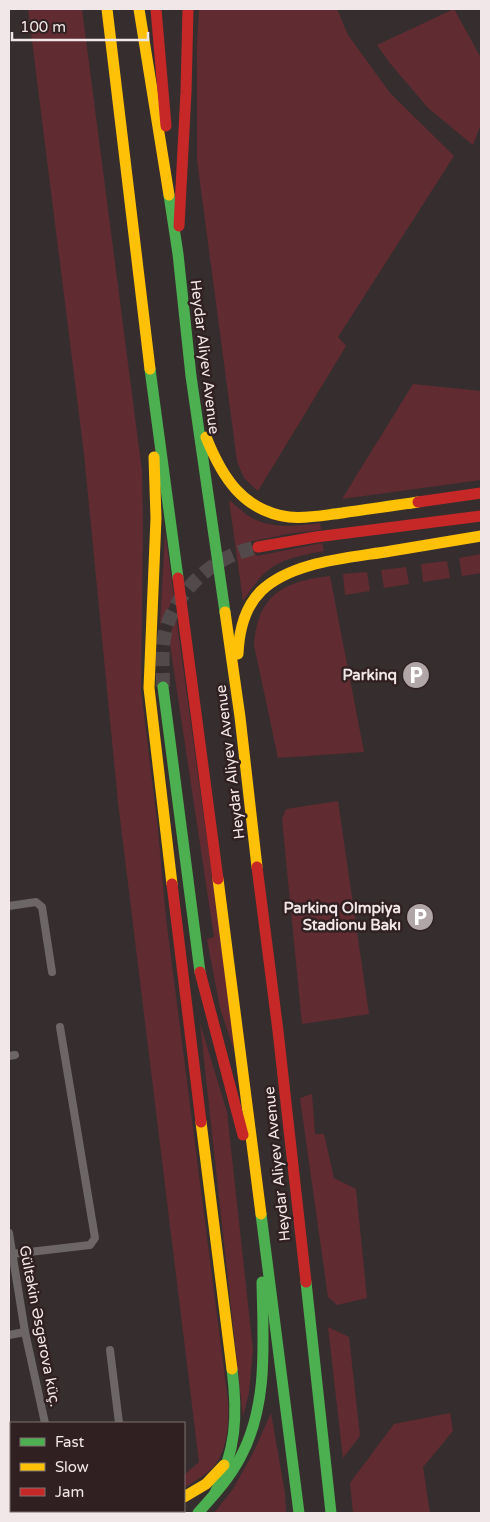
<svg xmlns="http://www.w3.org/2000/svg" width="490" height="1522" viewBox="0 0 490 1522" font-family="'Varela Round',sans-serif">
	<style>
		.green { fill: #602b31 }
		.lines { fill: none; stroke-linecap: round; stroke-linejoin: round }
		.highway-tunnel { stroke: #524a4a; stroke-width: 14; stroke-dasharray: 14 7; stroke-linecap: butt }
		.street { stroke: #6d6667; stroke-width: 8 }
		.fast { stroke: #4caf50; stroke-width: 11 }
		.slow { stroke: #ffc107; stroke-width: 11 }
		.jam { stroke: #c62828; stroke-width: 11 }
		.labels { text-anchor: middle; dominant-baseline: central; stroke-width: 5; stroke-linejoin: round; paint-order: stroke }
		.street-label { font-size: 15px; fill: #f2e7e8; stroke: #302021 }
		.poi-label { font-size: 15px; font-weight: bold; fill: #f2e7e8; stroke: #302021; text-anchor: end }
	</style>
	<rect width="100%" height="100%" fill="#362e2e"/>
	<g class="green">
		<path d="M 28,9 L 82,9 L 142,471 L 143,526 L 141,690 L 158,830 L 166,918 L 228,1401 C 229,1423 228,1447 215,1465 C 207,1475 194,1481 184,1488 L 184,1475 L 199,1462 L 118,802 L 84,454 Z"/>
		<polygon points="199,9 337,9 348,35 390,93 454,156 338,337 346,346 258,491 244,478 237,461 197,160 197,45"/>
		<polygon points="454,9 481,58 481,124 473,145 428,108 389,62 377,45"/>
		<polygon points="413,384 481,391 481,480 342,499"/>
		<path d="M 229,500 C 235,505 241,510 247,515 C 269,530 296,526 320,523 L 321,530 L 287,534 L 249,542 L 257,556 L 322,543 L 324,551 C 307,554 285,558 271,568 C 259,576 251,590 243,601 Z"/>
		<polygon points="165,533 174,597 160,626"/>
		<polygon points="481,554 481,573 462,576 459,558"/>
		<polygon points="447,561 450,578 423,582 421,564"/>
		<polygon points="406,567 409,584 384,588 381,570"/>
		<polygon points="367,572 370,591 345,595 343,574"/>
		<path d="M 330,576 L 364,752 L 278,758 L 254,645 C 257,595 284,581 330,576 Z"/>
		<polygon points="176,617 238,1062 220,1008 207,939 214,937 169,638"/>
		<polygon points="338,801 369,1014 302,1024 282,819 286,809"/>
		<polygon points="200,1023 227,1112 253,1350 249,1392 243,1417"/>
		<polygon points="312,1094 315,1134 324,1134 334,1178 356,1189 367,1298 337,1305 328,1297 300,1098"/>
		<polygon points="328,1327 349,1337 360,1436 343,1458"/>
		<polygon points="271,1413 285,1493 286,1513 214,1513 233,1489 254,1451"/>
		<polygon points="450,1413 453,1431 423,1467 430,1513 353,1513 350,1483 394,1424"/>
	</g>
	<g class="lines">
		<path class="highway-tunnel" d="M 163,687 C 163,669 161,650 165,633 C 173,598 203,567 235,554 C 242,551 250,549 258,547"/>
		<g class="street">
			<polyline points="9,906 36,902 42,907 52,972"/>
			<polyline points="9,1056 15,1055"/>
			<polyline points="9,1233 25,1332 45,1423"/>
			<polyline points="12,1254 90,1245 95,1238 60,1027"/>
			<polyline points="9,1335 25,1332"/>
			<polyline points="110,1350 119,1423"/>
			<polyline points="58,1511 59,1513"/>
			<polyline points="103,1513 105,1511"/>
		</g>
		<g class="fast">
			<polyline points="169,195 178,254 191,376 225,612"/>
			<polyline points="150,369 178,578"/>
			<polyline points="163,687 200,972"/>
			<polyline points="261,1214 299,1513"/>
			<polyline points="306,1282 331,1513"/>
			<path d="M 215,1493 C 236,1450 238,1416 232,1369"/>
			<polyline points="127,1513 135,1511"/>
			<path d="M 198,1513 C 213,1496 229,1479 240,1458 C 269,1405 263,1341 262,1282"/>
		</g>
		<g class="slow">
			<polyline points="107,9 150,369"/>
			<polyline points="139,9 169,195"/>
			<path d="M 206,437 C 222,477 243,511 289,517 C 307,519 325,515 342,513 C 368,509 393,506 418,502"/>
			<polyline points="154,457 156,518 149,688 172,884"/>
			<polyline points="225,612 240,717 257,867"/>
			<path d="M 238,654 C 239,631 244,608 261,591 C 292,561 350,558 391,551 C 421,546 451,541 481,536"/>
			<polyline points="218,879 261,1214"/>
			<polyline points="201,1122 232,1369"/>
			<polyline points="184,1497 206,1484 224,1465"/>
		</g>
		<g class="jam">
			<polyline points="156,9 166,126"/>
			<polyline points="179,226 186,92 188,9"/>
			<polyline points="418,502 481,493"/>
			<polyline points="258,547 316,537 481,516"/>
			<polyline points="178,578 218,879"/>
			<polyline points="257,867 278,1031 306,1282"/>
			<polyline points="172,884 201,1122"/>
			<polyline points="200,972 243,1135"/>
		</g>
	</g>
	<defs>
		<g id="parking-disc" transform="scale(1.4375)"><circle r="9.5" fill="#b0a6a7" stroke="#302021"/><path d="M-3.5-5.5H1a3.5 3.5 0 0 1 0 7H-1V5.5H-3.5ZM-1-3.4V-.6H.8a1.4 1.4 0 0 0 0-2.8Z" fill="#fff"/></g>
	</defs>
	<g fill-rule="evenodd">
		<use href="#parking-disc" x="416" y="675"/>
		<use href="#parking-disc" x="420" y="917"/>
	</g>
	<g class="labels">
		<g class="street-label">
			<text transform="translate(205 357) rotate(83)">Heydar Aliyev Avenue</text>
			<text transform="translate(230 762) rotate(-97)">Heydar Aliyev Avenue</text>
			<text transform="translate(277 1164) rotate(-96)">Heydar Aliyev Avenue</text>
			<text transform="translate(40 1326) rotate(79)">Gültəkin Əsgərova küç.</text>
		</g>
		<g class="poi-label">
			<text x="397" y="675">Parkinq</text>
			<text x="401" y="908">Parkinq Olmpiya<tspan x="401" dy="17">Stadionu Bakı</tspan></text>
		</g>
	</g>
	<rect width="490" height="1522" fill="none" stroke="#f2e7e8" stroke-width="20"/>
	<rect x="10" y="1422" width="175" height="90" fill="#302021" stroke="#7e7071"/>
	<rect x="20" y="1438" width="25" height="8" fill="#4caf50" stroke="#7e7071"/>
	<text x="55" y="1447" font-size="15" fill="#f2e7e8">Fast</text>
	<rect x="20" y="1463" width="25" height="8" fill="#ffc107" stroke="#7e7071"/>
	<text x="55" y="1472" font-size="15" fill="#f2e7e8">Slow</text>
	<rect x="20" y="1488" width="25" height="8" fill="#c62828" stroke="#7e7071"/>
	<text x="55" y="1497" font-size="15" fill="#f2e7e8">Jam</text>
	<path d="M12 32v8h136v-8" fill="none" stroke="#f2e7e8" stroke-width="2.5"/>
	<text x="20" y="32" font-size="15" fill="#f2e7e8" stroke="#302021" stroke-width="4" paint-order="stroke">100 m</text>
</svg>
